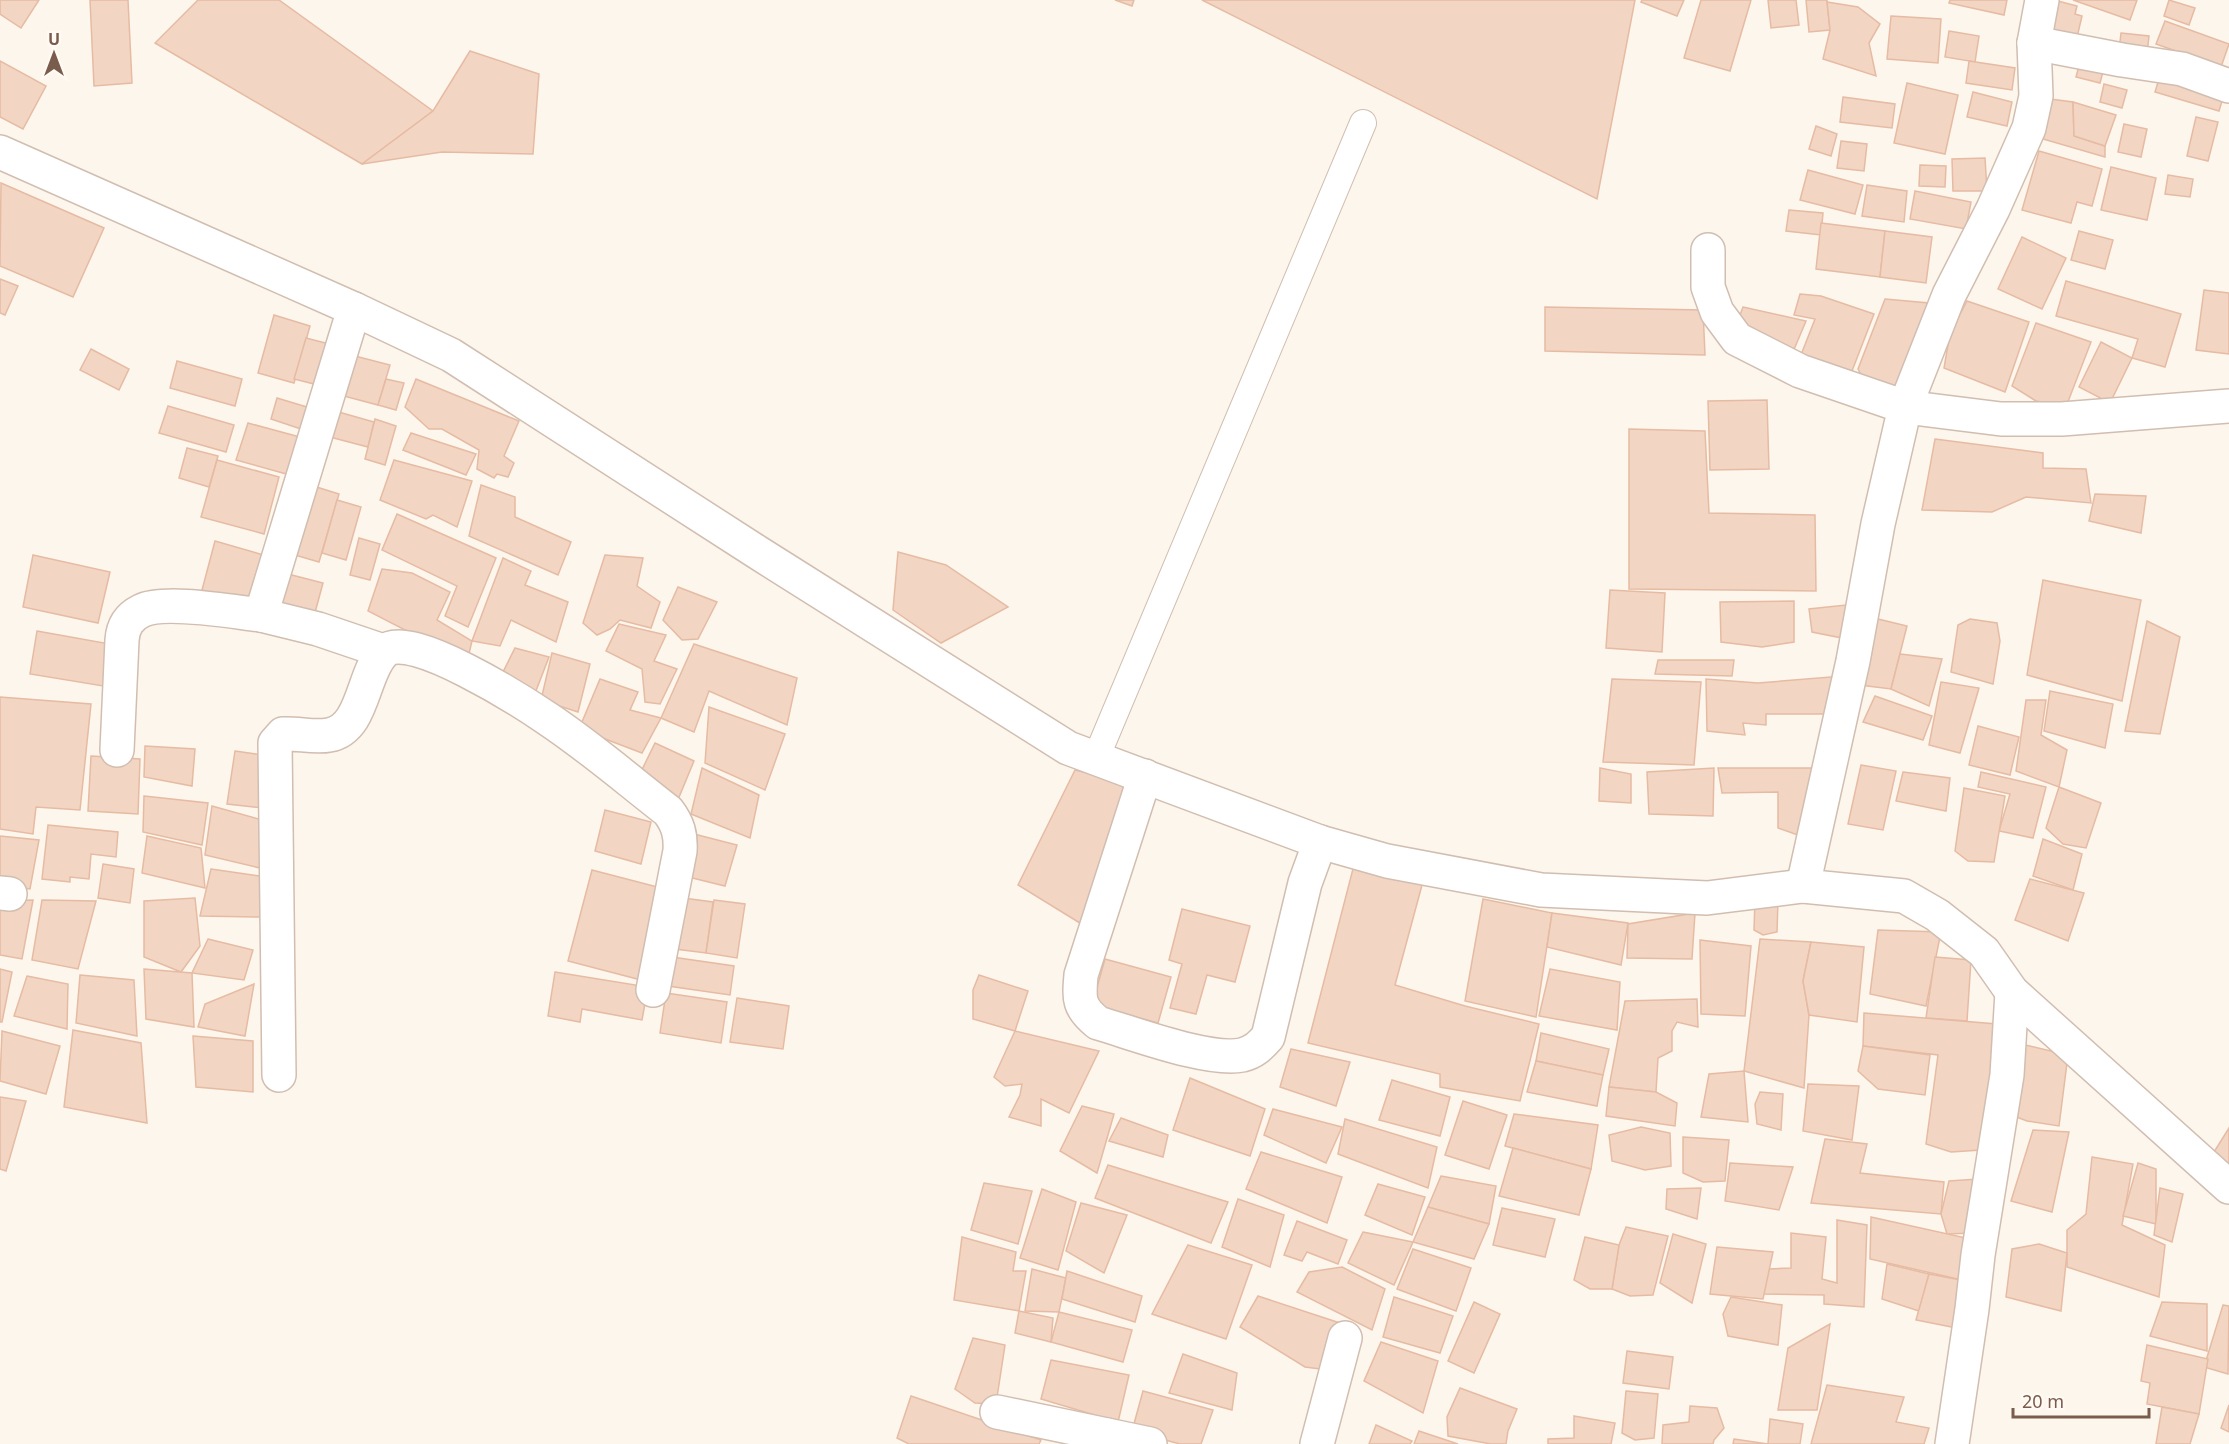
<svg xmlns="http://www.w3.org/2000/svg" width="2229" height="1444" viewBox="0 0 2229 1444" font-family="'Noto Sans',sans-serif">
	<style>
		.building { fill: #f3d5c3; stroke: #e6bba3; stroke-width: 1.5 }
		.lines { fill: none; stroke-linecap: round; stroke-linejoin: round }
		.service-casing { stroke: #d1beb0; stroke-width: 28 }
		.minor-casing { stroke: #d1beb0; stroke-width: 36 }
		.service { stroke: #fff; stroke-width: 26 }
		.minor { stroke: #fff; stroke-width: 33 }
	</style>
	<rect width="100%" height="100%" fill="#fdf6ec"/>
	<g class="building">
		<polygon points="0,0 39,0 21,28 0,14"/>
		<polygon points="90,0 128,0 132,83 94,86"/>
		<polygon points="198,0 279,0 433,111 362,164 155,43"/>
		<polygon points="1115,0 1134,0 1132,6"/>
		<polygon points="1202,0 1635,0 1597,199"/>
		<polygon points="1642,0 1684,0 1677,16 1641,2"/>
		<polygon points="1701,0 1751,0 1730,71 1684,58"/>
		<polygon points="1768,0 1796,0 1799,25 1771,28"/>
		<polygon points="1806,0 1827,0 1830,30 1809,32"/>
		<polygon points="1950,0 2007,0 2004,15 1949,3"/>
		<polygon points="2054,0 2077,6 2075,14 2082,16 2075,46 2043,37"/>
		<polygon points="2073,0 2137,0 2130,20"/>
		<polygon points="2169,0 2195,8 2189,25 2164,16"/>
		<polygon points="1827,2 1858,7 1880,24 1869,43 1876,76 1823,59 1830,30"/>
		<polygon points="1891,16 1941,19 1938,63 1887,59"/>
		<polygon points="2165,21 2229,44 2221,67 2156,44"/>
		<polygon points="1949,31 1979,36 1975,62 1945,57"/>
		<polygon points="2121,33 2149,36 2147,54 2119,51"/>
		<polygon points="470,51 539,74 533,154 442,152 362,164 433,111"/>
		<polygon points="0,61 46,86 23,129 0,117"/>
		<polygon points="1969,61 2015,68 2012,90 1966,83"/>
		<polygon points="2080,62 2104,68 2100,83 2076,77"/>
		<polygon points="2162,69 2226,88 2219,111 2155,92"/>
		<polygon points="1907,83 1958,95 1945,154 1894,143"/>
		<polygon points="2104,84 2127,90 2122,108 2100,102"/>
		<polygon points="1973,92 2012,102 2007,126 1967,117"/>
		<polygon points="1843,97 1895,104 1892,128 1840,122"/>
		<polygon points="2050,99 2073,102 2074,136 2105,146 2105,157 2043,139"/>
		<polygon points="2073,102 2116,115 2105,146 2074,136"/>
		<polygon points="2196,117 2218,122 2208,161 2187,156"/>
		<polygon points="2124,124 2147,129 2141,157 2118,152"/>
		<polygon points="1816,126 1837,134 1831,156 1809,149"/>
		<polygon points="1841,141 1867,144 1864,171 1837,168"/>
		<polygon points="2039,151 2102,169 2092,206 2077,202 2071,223 2022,210"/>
		<polygon points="1985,158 1987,191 1953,191 1952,159"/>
		<polygon points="1920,165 1946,166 1945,187 1919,186"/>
		<polygon points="2111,167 2156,178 2147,220 2101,210"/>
		<polygon points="1808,170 1863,185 1855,214 1800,200"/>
		<polygon points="2168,175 2193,179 2190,197 2165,194"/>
		<polygon points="1,183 104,228 73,297 0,266"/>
		<polygon points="1867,185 1907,191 1904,222 1862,216"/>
		<polygon points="1915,191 1971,202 1966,229 1910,219"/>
		<polygon points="1789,210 1823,213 1821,235 1786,231"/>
		<polygon points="1821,223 1885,231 1880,277 1816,269"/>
		<polygon points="1885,231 1932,237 1926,283 1880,277"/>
		<polygon points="2079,231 2113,240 2105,269 2071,260"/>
		<polygon points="2022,237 2066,258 2042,309 1998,289"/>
		<polygon points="0,279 18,286 5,315 0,313"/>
		<polygon points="2066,281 2181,314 2165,367 2132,358 2138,339 2056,316"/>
		<polygon points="2204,290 2229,293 2229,354 2196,350"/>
		<polygon points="1800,294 1821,296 1874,314 1852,371 1826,367 1799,360 1815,319 1794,315"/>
		<polygon points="1885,299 1929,303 1904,389 1862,376 1858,369"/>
		<polygon points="1967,301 2029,322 2005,392 1944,368 1950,333"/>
		<polygon points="1545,307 1703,310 1705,355 1545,351"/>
		<polygon points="1743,307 1806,321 1790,359 1735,328"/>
		<polygon points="274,315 310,326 294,383 258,373"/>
		<polygon points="2036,323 2091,342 2066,407 2036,401 2012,386"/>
		<polygon points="306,338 337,346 326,387 294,379"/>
		<polygon points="2101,342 2132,358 2110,403 2079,387"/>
		<polygon points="91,349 129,369 119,390 80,370"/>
		<polygon points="351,355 390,365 378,405 340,395"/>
		<polygon points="177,361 242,379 235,406 170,388"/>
		<polygon points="386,379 404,383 396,410 378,405"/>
		<polygon points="416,379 519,421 504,456 514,463 508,477 497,474 494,478 477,469 479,450 442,429 429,429 405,407"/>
		<polygon points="277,398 307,407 301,429 271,419"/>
		<polygon points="1767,400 1769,469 1710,470 1708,401"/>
		<polygon points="168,406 234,425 226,452 159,433"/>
		<polygon points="328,409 374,422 368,447 322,435"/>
		<polygon points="375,419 396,426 385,465 365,459"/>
		<polygon points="248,423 300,437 290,475 236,460"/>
		<polygon points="1629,429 1705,431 1709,513 1815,515 1816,591 1629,589"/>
		<polygon points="411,433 476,454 466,475 403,450"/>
		<polygon points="1935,439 2043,453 2043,468 2086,469 2091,503 2026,497 1992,512 1922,510"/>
		<polygon points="187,448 218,456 209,487 179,478"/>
		<polygon points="217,460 279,477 264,534 201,517"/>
		<polygon points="394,460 472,481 457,527 433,515 426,519 380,500"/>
		<polygon points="307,484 339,494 319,562 288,553"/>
		<polygon points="481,485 515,497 515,517 571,542 558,575 469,536"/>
		<polygon points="2095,494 2146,496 2141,533 2089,521"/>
		<polygon points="337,500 361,507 346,560 322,553"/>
		<polygon points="397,514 496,558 468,627 445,616 457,586 382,550"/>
		<polygon points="359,538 380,544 370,580 350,575"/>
		<polygon points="215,541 274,558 260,606 202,590"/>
		<polygon points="898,552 946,565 1008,607 941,643 893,610"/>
		<polygon points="33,555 110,572 98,623 23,607"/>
		<polygon points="605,555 643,558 637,586 660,602 651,628 620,620 610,629 597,635 583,623"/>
		<polygon points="503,558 531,571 525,585 568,602 556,642 511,620 500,646 472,641"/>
		<polygon points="382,569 412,573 450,592 437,620 472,641 467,662 368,611"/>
		<polygon points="288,574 323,583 313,620 277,610"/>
		<polygon points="2043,580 2141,600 2122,701 2027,675"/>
		<polygon points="678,587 717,602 698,639 682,640 663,620"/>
		<polygon points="1610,590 1665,593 1662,652 1606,648"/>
		<polygon points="1794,601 1794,642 1762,647 1721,642 1720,602"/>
		<polygon points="1846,605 1847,639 1812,632 1809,609"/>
		<polygon points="1874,618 1907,626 1891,689 1860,685"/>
		<polygon points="1970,619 1997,623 2000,641 1993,684 1951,672 1958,625"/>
		<polygon points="2147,621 2180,637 2160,734 2125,731"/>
		<polygon points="619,624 666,635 654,661 677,669 660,704 645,702 642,669 606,651"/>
		<polygon points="37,631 110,644 103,686 30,674"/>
		<polygon points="694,644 797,678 787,725 709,691 694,732 661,718"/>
		<polygon points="515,648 549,657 534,696 500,678"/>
		<polygon points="552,653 590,664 578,712 541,700"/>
		<polygon points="1900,654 1942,659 1929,706 1891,689"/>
		<polygon points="1658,660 1734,660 1732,676 1655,674"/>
		<polygon points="1843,676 1834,714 1766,714 1766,725 1743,723 1745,735 1707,731 1706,679 1758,683"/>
		<polygon points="600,679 638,692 630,710 661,718 642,753 579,729"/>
		<polygon points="1612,679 1701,682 1694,765 1603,762"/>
		<polygon points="1941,682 1979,688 1960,753 1929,745"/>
		<polygon points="2050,691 2113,704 2105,748 2044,731"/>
		<polygon points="1875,696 1932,716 1923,740 1863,722"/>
		<polygon points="0,697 91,704 80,810 36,807 33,834 0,829"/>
		<polygon points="2026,700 2046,700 2041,735 2067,750 2059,787 2016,771"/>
		<polygon points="709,707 785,734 765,790 705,763"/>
		<polygon points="1978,726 2019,737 2010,775 1969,765"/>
		<polygon points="655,743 694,761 677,802 635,784"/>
		<polygon points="145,746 195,749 192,786 144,777"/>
		<polygon points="235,751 270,756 263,808 227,804"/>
		<polygon points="91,756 140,759 138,814 88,811"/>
		<polygon points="1861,765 1896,771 1883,830 1848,824"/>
		<polygon points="702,768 759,795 750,838 691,814"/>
		<polygon points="1600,768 1631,774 1631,803 1599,801"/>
		<polygon points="1714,768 1713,816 1649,814 1647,772"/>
		<polygon points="1718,768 1821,768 1809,839 1778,828 1778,792 1722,793"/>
		<polygon points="1075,770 1136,784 1088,928 1018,885"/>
		<polygon points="1903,772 1950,778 1946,811 1896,801"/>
		<polygon points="1981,772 2046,787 2033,838 1999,831 2010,794 1978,787"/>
		<polygon points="2059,787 2101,803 2086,848 2063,844 2046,828"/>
		<polygon points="1964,788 2005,796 1994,862 1968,861 1955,851"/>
		<polygon points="144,796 208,803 202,845 143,832"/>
		<polygon points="212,806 266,821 264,869 205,855"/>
		<polygon points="605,810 651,822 641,864 595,851"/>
		<polygon points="48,825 118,832 116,857 91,854 89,879 70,877 70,882 42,879"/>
		<polygon points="694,834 737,845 725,886 684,876"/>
		<polygon points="0,836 39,840 30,889 0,885"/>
		<polygon points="147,836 201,848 205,888 142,873"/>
		<polygon points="2043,839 2082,854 2073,890 2033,876"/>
		<polygon points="1355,861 1425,874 1395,985 1465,1006 1539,1024 1520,1101 1440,1087 1440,1074 1308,1043"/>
		<polygon points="103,864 134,869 130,903 98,898"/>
		<polygon points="211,869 260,876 261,917 200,916"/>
		<polygon points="592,870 669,890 645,981 568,961"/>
		<polygon points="2030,879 2084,893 2068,941 2015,920"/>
		<polygon points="195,898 200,946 181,972 144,957 144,901"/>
		<polygon points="683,898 713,902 706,953 675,949"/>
		<polygon points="1483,899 1552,913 1536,1017 1465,1001"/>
		<polygon points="1755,899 1778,900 1777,932 1763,935 1754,930"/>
		<polygon points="33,900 22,959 0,955 0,901"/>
		<polygon points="42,900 96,901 78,969 32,960"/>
		<polygon points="714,900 745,904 737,958 706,953"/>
		<polygon points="1182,909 1250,926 1235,982 1207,975 1196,1014 1170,1008 1182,964 1169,960"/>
		<polygon points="1552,913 1628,923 1621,965 1547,947"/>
		<polygon points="1695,913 1692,959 1627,958 1628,924"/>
		<polygon points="1878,930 1941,932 1926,1006 1870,994"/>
		<polygon points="208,939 253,950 244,980 192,973"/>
		<polygon points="1760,939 1811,942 1803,981 1809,1015 1804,1088 1744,1071"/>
		<polygon points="1700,940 1751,946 1745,1016 1701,1014"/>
		<polygon points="1811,942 1864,947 1857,1022 1809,1015 1803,981"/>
		<polygon points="672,957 734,966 730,995 668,986"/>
		<polygon points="1935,957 1971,960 1967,1021 1926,1018"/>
		<polygon points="1105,959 1171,977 1158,1023 1092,1005"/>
		<polygon points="0,969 12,972 2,1022 0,1022"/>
		<polygon points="144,969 192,973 194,1027 146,1019"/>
		<polygon points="1550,969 1620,982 1617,1030 1539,1016"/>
		<polygon points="555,972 648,987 642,1020 582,1009 580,1022 548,1016"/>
		<polygon points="80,975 134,980 137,1036 76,1023"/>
		<polygon points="979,975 1028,991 1015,1031 973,1019 973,990"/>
		<polygon points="27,976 68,984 67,1029 14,1016"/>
		<polygon points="254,984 245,1036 198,1027 205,1004"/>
		<polygon points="666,993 727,1002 721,1043 660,1033"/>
		<polygon points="737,998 789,1006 783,1049 730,1042"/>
		<polygon points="1697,999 1698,1027 1677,1022 1672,1031 1672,1051 1658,1058 1656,1092 1609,1087 1625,1001"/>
		<polygon points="1864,1013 1997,1024 1981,1150 1951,1152 1926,1144 1938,1055 1863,1046"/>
		<polygon points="73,1030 141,1043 147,1123 64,1107"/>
		<polygon points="2,1031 60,1046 46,1094 0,1081"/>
		<polygon points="1015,1031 1099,1051 1069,1113 1041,1099 1041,1126 1009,1117 1020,1095 1022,1084 1005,1086 994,1077"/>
		<polygon points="1541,1033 1609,1049 1603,1075 1536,1061"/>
		<polygon points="193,1036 253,1041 253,1092 196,1087"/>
		<polygon points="2021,1044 2068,1055 2059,1126 2027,1121 2006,1113"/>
		<polygon points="1863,1046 1930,1055 1925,1095 1878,1089 1858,1071"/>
		<polygon points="1291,1049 1350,1062 1336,1106 1280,1087"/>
		<polygon points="1536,1061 1603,1075 1597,1106 1527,1092"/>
		<polygon points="1744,1071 1748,1122 1701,1117 1709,1074"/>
		<polygon points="1190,1078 1265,1109 1250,1156 1173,1130"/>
		<polygon points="1392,1080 1450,1097 1440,1136 1379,1120"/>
		<polygon points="1808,1084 1859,1086 1852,1140 1803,1131"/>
		<polygon points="1609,1087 1656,1092 1677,1103 1675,1126 1606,1116"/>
		<polygon points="1760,1092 1783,1094 1781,1130 1757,1124 1755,1104"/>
		<polygon points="0,1097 26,1101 6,1171 0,1169"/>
		<polygon points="1463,1101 1507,1115 1489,1169 1445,1155"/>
		<polygon points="1082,1106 1114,1114 1097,1173 1060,1151"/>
		<polygon points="1273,1109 1342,1127 1326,1163 1264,1135"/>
		<polygon points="1514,1114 1598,1125 1591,1169 1505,1146"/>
		<polygon points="1121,1118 1168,1135 1163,1157 1109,1141"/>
		<polygon points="1345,1119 1437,1147 1428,1188 1338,1154"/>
		<polygon points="1641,1127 1670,1133 1671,1166 1645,1170 1612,1161 1609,1135"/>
		<polygon points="2229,1128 2229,1171 2209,1160"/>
		<polygon points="2033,1130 2069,1132 2052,1212 2011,1201"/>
		<polygon points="1683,1137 1729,1140 1725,1181 1703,1182 1683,1173"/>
		<polygon points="1825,1139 1867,1144 1860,1173 1944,1182 1941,1214 1811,1203"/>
		<polygon points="1513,1148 1591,1169 1579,1215 1499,1196"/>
		<polygon points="1261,1152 1342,1177 1327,1223 1246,1189"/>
		<polygon points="2092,1157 2133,1164 2122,1225 2165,1245 2159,1297 2067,1267 2067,1230 2086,1214"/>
		<polygon points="1730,1163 1793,1167 1779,1210 1725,1201"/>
		<polygon points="2138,1163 2156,1169 2156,1224 2123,1216"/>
		<polygon points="1108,1165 1228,1202 1211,1243 1095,1198"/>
		<polygon points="1441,1176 1496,1186 1489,1224 1428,1207"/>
		<polygon points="1978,1179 1973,1233 1947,1234 1941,1214 1949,1181"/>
		<polygon points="984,1183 1032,1191 1018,1244 971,1230"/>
		<polygon points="1378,1184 1425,1197 1412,1235 1365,1215"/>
		<polygon points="1701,1188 1697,1219 1666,1209 1667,1189"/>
		<polygon points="2160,1188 2183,1194 2172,1242 2154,1235"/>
		<polygon points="1042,1189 1076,1202 1058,1270 1020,1258"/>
		<polygon points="1238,1199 1284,1215 1270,1267 1222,1247"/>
		<polygon points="1081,1203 1127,1215 1104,1273 1066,1251"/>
		<polygon points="1428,1207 1489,1224 1474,1259 1413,1242"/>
		<polygon points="1502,1208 1555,1219 1545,1257 1493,1245"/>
		<polygon points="1871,1217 1966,1238 1962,1280 1870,1259"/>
		<polygon points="1837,1220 1867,1225 1864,1307 1824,1304 1824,1295 1763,1294 1769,1269 1791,1268 1791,1233 1826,1237 1822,1279 1837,1283"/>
		<polygon points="1297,1221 1347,1240 1338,1264 1307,1252 1302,1261 1284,1255"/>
		<polygon points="1626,1227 1668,1236 1653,1295 1630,1296 1612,1289 1619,1245"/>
		<polygon points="1363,1232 1413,1242 1394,1285 1348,1263"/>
		<polygon points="1673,1234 1706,1244 1692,1303 1660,1283"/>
		<polygon points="962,1237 1016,1252 1013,1271 1026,1271 1019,1311 954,1300"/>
		<polygon points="1585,1237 1619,1245 1612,1289 1590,1289 1574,1280"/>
		<polygon points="2039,1244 2067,1253 2061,1311 2006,1297 2012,1249"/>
		<polygon points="1188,1245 1252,1265 1226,1339 1152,1314"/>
		<polygon points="1717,1247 1773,1252 1763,1299 1710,1294"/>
		<polygon points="1413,1249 1471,1268 1456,1311 1397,1289"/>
		<polygon points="1887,1264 1929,1274 1919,1311 1882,1299"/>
		<polygon points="1342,1267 1385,1289 1372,1330 1297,1292 1309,1272"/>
		<polygon points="1032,1269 1066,1278 1059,1312 1025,1311"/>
		<polygon points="1067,1271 1142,1296 1135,1322 1062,1299"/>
		<polygon points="1929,1274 1966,1281 1957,1328 1916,1320"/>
		<polygon points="1258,1296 1343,1324 1320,1369 1305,1367 1240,1327"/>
		<polygon points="1394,1297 1453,1316 1440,1353 1383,1337"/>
		<polygon points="1731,1297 1782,1305 1778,1345 1728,1336 1723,1314"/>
		<polygon points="1474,1302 1500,1314 1474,1373 1448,1361"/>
		<polygon points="2162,1302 2207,1304 2207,1351 2150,1336"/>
		<polygon points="2223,1305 2229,1306 2228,1374 2204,1367"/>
		<polygon points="1019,1311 1053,1318 1051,1342 1015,1333"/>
		<polygon points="1059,1312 1132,1330 1123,1362 1051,1342"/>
		<polygon points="1830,1324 1817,1410 1778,1410 1788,1348"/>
		<polygon points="973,1338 1005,1345 996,1404 975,1403 955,1389"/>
		<polygon points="1381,1342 1438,1361 1423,1413 1364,1381"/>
		<polygon points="2147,1345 2208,1359 2199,1414 2147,1404 2150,1383 2141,1381"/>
		<polygon points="1627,1351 1673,1357 1669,1389 1623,1383"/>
		<polygon points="1183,1354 1237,1373 1232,1410 1169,1393"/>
		<polygon points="1051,1360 1129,1375 1118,1422 1041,1399"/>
		<polygon points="1827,1385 1904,1397 1896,1422 1929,1428 1924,1444 1811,1444"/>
		<polygon points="1460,1388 1517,1409 1508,1431 1506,1444 1491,1444 1448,1436 1447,1417"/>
		<polygon points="1143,1391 1213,1410 1201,1444 1180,1444 1132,1431"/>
		<polygon points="1626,1391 1658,1394 1654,1438 1635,1440 1622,1433"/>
		<polygon points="911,1396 1041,1440 1039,1444 909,1444 897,1438"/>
		<polygon points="2229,1405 2229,1432 2221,1428"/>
		<polygon points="1690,1406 1717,1408 1724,1428 1714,1440 1713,1444 1662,1444 1663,1425 1689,1422"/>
		<polygon points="2162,1407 2199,1414 2190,1444 2156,1444"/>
		<polygon points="1574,1416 1615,1423 1611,1444 1548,1444 1548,1439 1574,1438"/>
		<polygon points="1770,1419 1803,1424 1800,1444 1768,1444"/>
		<polygon points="1376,1425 1412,1441 1410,1444 1369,1444"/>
		<polygon points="1419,1431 1458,1444 1414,1444"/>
		<polygon points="1734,1439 1768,1444 1733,1444"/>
	</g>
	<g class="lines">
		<g class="service-casing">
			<polyline id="service" points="1096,758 1363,123"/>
		</g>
		<g class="minor-casing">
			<g id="minor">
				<polyline points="2034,43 2122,60 2182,69 2229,86"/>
				<polyline points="0,152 354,309 451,355 757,552 1068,748 1320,842 1387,861 1541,890 1707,898 1803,886 1904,896 1937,915 1984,952 2012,992 2229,1187"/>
				<polyline points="1708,250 1708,287 1717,312 1737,339 1800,371 1905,407 2001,419 2062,419 2229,406"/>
				<polyline points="261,615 318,629 383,651"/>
				<path d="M 117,750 L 122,640 C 123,626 129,617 141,611 C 164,599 234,612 261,615 L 354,309"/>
				<path d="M 1145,776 L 1081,975 C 1079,999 1078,1007 1098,1023 C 1133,1033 1209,1062 1242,1055 C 1254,1052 1260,1046 1268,1037 L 1305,883 L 1320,842"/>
				<polyline points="1803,886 1853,661 1878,524 1905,407 1949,295 1993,209 2029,128 2036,96 2034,43 2042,0"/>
				<polyline points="0,893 10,894"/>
				<path d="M 279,1075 L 275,743 L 283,734 C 298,733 314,738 329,735 C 365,729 362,670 385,651 C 409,629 523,702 548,719 C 590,747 628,780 668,811 C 678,824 681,835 680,851 L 653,990"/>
				<polyline points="997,1412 1107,1435 1106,1444"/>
				<polyline points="1107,1435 1150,1444"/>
				<polyline points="1317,1444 1345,1338"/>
				<polyline points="1952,1444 1972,1309 1978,1255 2007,1075 2012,992"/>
			</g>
		</g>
		<use href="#service" class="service"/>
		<use href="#minor" class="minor"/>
	</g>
	<g transform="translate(54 54)" stroke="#fffaf3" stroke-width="4.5" paint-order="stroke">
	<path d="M0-4.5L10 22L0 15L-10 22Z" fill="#7a5c4d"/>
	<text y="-9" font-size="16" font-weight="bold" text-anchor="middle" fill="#7a5c4d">U</text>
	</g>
	<path d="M2013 1408v9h136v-9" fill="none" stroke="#7a5c4d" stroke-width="3"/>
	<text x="2022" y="1408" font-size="18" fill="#7a5c4d" stroke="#fffaf3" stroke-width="4.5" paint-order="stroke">20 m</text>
</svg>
